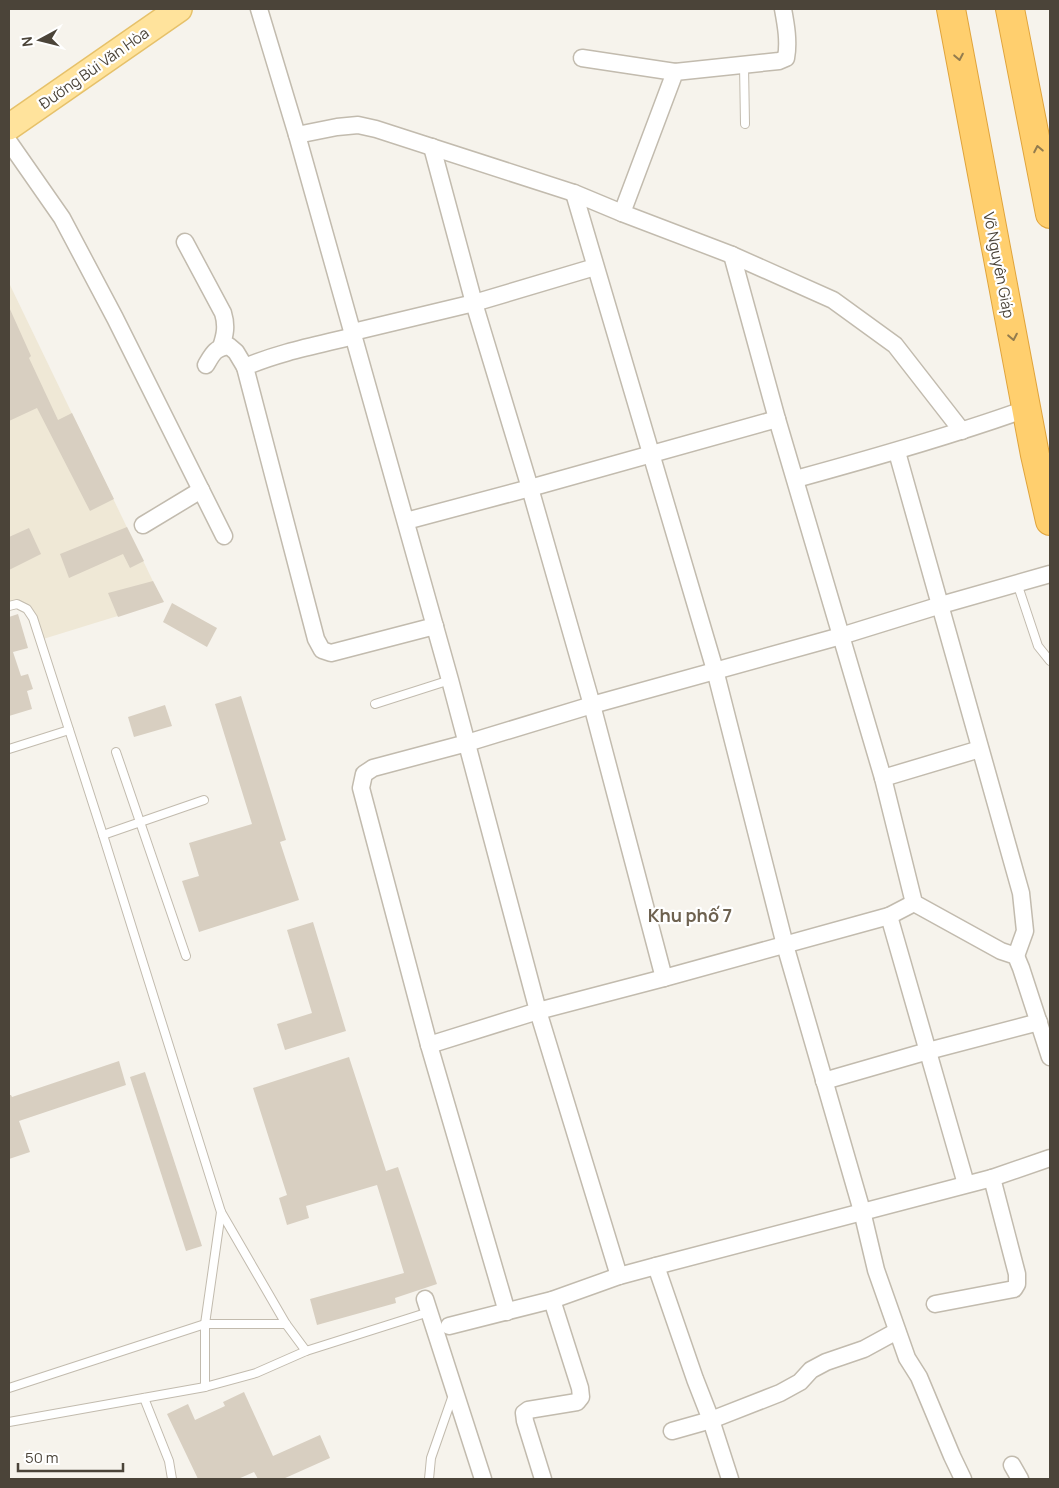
<svg xmlns="http://www.w3.org/2000/svg" width="1059" height="1488" viewBox="0 0 1059 1488" font-family="Manrope,sans-serif">
	<style>
		.education { fill: #efe8d6 }
		.building { fill: #d8cfc1 }
		.lines { fill: none; stroke-linecap: round; stroke-linejoin: round }
		.lane-casing { stroke: #c2bbae; stroke-width: 10 }
		.street-casing { stroke: #c2bbae; stroke-width: 19 }
		.primary-casing { stroke: #e6c16a; stroke-width: 28 }
		.highway-casing { stroke: #e0a43c; stroke-width: 30 }
		.lane { stroke: #fff; stroke-width: 8 }
		.street { stroke: #fff; stroke-width: 16 }
		.primary { stroke: #ffe39c; stroke-width: 25 }
		.highway { stroke: #ffcf6e; stroke-width: 28 }
		.oneway { stroke: #937c4e }
		.labels { text-anchor: middle; dominant-baseline: central; stroke-width: 4.5; stroke-linejoin: round; paint-order: stroke }
		.street-label { font-size: 15px; fill: #4b4439; stroke: #fff }
		.quarter-label { font-size: 18px; font-weight: bold; fill: #6e6250; stroke: #fff }
	</style>
	<rect width="100%" height="100%" fill="#f6f3ec"/>
	<polygon class="education" points="9,283 163,602 40,640 27,609 9,606"/>
	<g class="building">
		<polygon points="9,307 31,356 29,358 58,420 72,413 114,499 90,511 37,408 9,421"/>
		<polygon points="127,527 144,561 130,568 123,554 69,578 60,554"/>
		<polygon points="29,528 41,554 9,570 9,537"/>
		<polygon points="153,581 164,602 118,617 108,593"/>
		<polygon points="172,603 217,628 207,647 163,622"/>
		<polygon points="18,614 28,648 13,652 21,676 28,674 33,689 27,691 32,709 9,716 9,617"/>
		<polygon points="241,696 286,840 280,842 299,900 199,932 182,881 199,876 189,843 252,824 215,704"/>
		<polygon points="165,705 172,726 134,737 128,717"/>
		<polygon points="313,922 346,1031 285,1050 277,1024 312,1013 287,930"/>
		<polygon points="349,1057 386,1171 398,1167 437,1284 395,1298 396,1303 317,1325 310,1299 404,1273 377,1185 306,1206 309,1218 287,1225 279,1198 287,1195 253,1088"/>
		<polygon points="119,1061 126,1085 19,1121 30,1152 9,1159 9,1095 11,1095 12,1097"/>
		<polygon points="145,1072 202,1246 186,1251 130,1077"/>
		<polygon points="244,1392 273,1456 320,1435 330,1458 283,1479 258,1479 254,1472 238,1479 198,1479 167,1414 188,1404 195,1420 225,1406 223,1402"/>
	</g>
	<g class="lines">
		<g class="lane-casing">
			<g id="lane">
				<polyline points="744,65 745,124"/>
				<polyline points="1017,583 1038,646 1050,661"/>
				<polyline points="9,606 17,604 27,609 33,618 103,835 221,1212 286,1324 306,1351"/>
				<polyline points="375,704 450,680"/>
				<polyline points="9,749 69,730"/>
				<polyline points="116,752 186,956"/>
				<polyline points="103,835 204,800"/>
				<polyline points="205,1387 205,1324 221,1212"/>
				<polyline points="9,1388 205,1324 286,1324"/>
				<polyline points="144,1398 169,1461 172,1479"/>
				<polyline points="9,1422 205,1387 256,1373 306,1351 429,1312"/>
				<polyline points="429,1479 431,1458 453,1395"/>
			</g>
		</g>
		<g class="street-casing">
			<g id="street">
				<polyline points="259,9 297,135 450,680 538,1011 619,1276"/>
				<polyline points="582,58 675,72"/>
				<polyline points="297,135 337,127 358,125 376,129 574,193 622,213 732,255 833,300 895,345 962,431"/>
				<polyline points="9,142 62,218 115,318 224,536"/>
				<polyline points="432,147 474,303 530,488 592,705 664,978"/>
				<polyline points="574,193 715,670 785,945 862,1211 876,1270 907,1358 919,1377 952,1456 963,1479"/>
				<path d="M 622,213 L 675,72 L 779,61 L 786,58 C 789,42 786,25 783,9"/>
				<path d="M 185,242 L 223,313 C 227,326 225,335 221,347"/>
				<polyline points="732,255 777,419 883,778 914,903 1001,951 1016,956 1021,968 1050,1057"/>
				<polyline points="353,332 474,303 595,267"/>
				<path d="M 354,336 C 318,345 280,352 245,367 L 316,639 L 322,650 L 331,653 L 435,626"/>
				<path d="M 206,365 C 213,353 215,348 229,346 L 236,352 L 245,367"/>
				<polyline points="897,452 1021,893 1025,931 1016,956"/>
				<path d="M 796,479 C 873,458 951,436 1026,409"/>
				<polyline points="406,521 530,488 777,419"/>
				<polyline points="143,525 201,490"/>
				<polyline points="883,778 980,749"/>
				<polyline points="889,916 966,1184"/>
				<polyline points="429,1045 538,1011 664,978 889,916 914,903"/>
				<polyline points="824,1081 928,1051 1039,1022"/>
				<polyline points="656,1266 695,1379 711,1420 730,1479"/>
				<polyline points="425,1299 483,1479"/>
				<polyline points="935,1304 1014,1289 1017,1284 1017,1274 992,1178"/>
				<polyline points="507,1312 429,1045 361,788 364,774 373,768 467,743 592,705 841,636 941,605 1050,574"/>
				<polyline points="449,1326 552,1300 619,1276 656,1266 992,1178 1050,1158"/>
				<polyline points="672,1431 711,1420 780,1393 800,1382 811,1370 826,1362 864,1349 897,1331"/>
				<polyline points="1012,1465 1020,1479"/>
				<polyline points="543,1479 525,1421 524,1413 528,1410 577,1402 581,1397 580,1388 552,1300"/>
			</g>
		</g>
		<g class="primary-casing">
			<polyline id="primary" points="9,127 179,9"/>
		</g>
		<g class="highway-casing">
			<g id="highway">
				<polyline points="951,9 1035,455 1050,521"/>
				<polyline points="1010,9 1050,214"/>
			</g>
		</g>
		<use href="#lane" class="lane"/>
		<use href="#street" class="street"/>
		<use href="#primary" class="primary"/>
		<use href="#highway" class="highway"/>
	</g>
	<defs><path id="oneway-chevron" d="M-2-3.5L2.5 0L-2 3.5" fill="none" stroke-width="1.6" stroke-linecap="round" stroke-linejoin="round" transform="scale(1.25)"/></defs>
	<g class="oneway">
		<use href="#oneway-chevron" transform="translate(959 57) rotate(79)"/>
		<use href="#oneway-chevron" transform="translate(1038 149) rotate(-101)"/>
		<use href="#oneway-chevron" transform="translate(1013 337) rotate(79)"/>
	</g>
	<g class="labels">
		<g class="street-label">
			<text transform="translate(94 68) rotate(-35)">Đường Bùi Văn Hòa</text>
			<text transform="translate(999 265) rotate(79)">Võ Nguyên Giáp</text>
		</g>
		<g class="quarter-label">
			<text x="690" y="915">Khu phố 7</text>
		</g>
	</g>
	<rect width="1059" height="1488" fill="none" stroke="#4b4439" stroke-width="20"/>
	<g transform="translate(40 40) rotate(263)" stroke="#ffffff" stroke-width="4" paint-order="stroke">
	<path d="M0-4L9 19L0 12L-9 19Z" fill="#4b4439"/>
	<text y="-8" font-size="14" font-weight="bold" text-anchor="middle" fill="#4b4439">N</text>
	</g>
	<path d="M18 1463v8h105v-8" fill="none" stroke="#4b4439" stroke-width="2.5"/>
	<text x="25" y="1463" font-size="15" fill="#4b4439" stroke="#ffffff" stroke-width="4" paint-order="stroke">50 m</text>
</svg>
